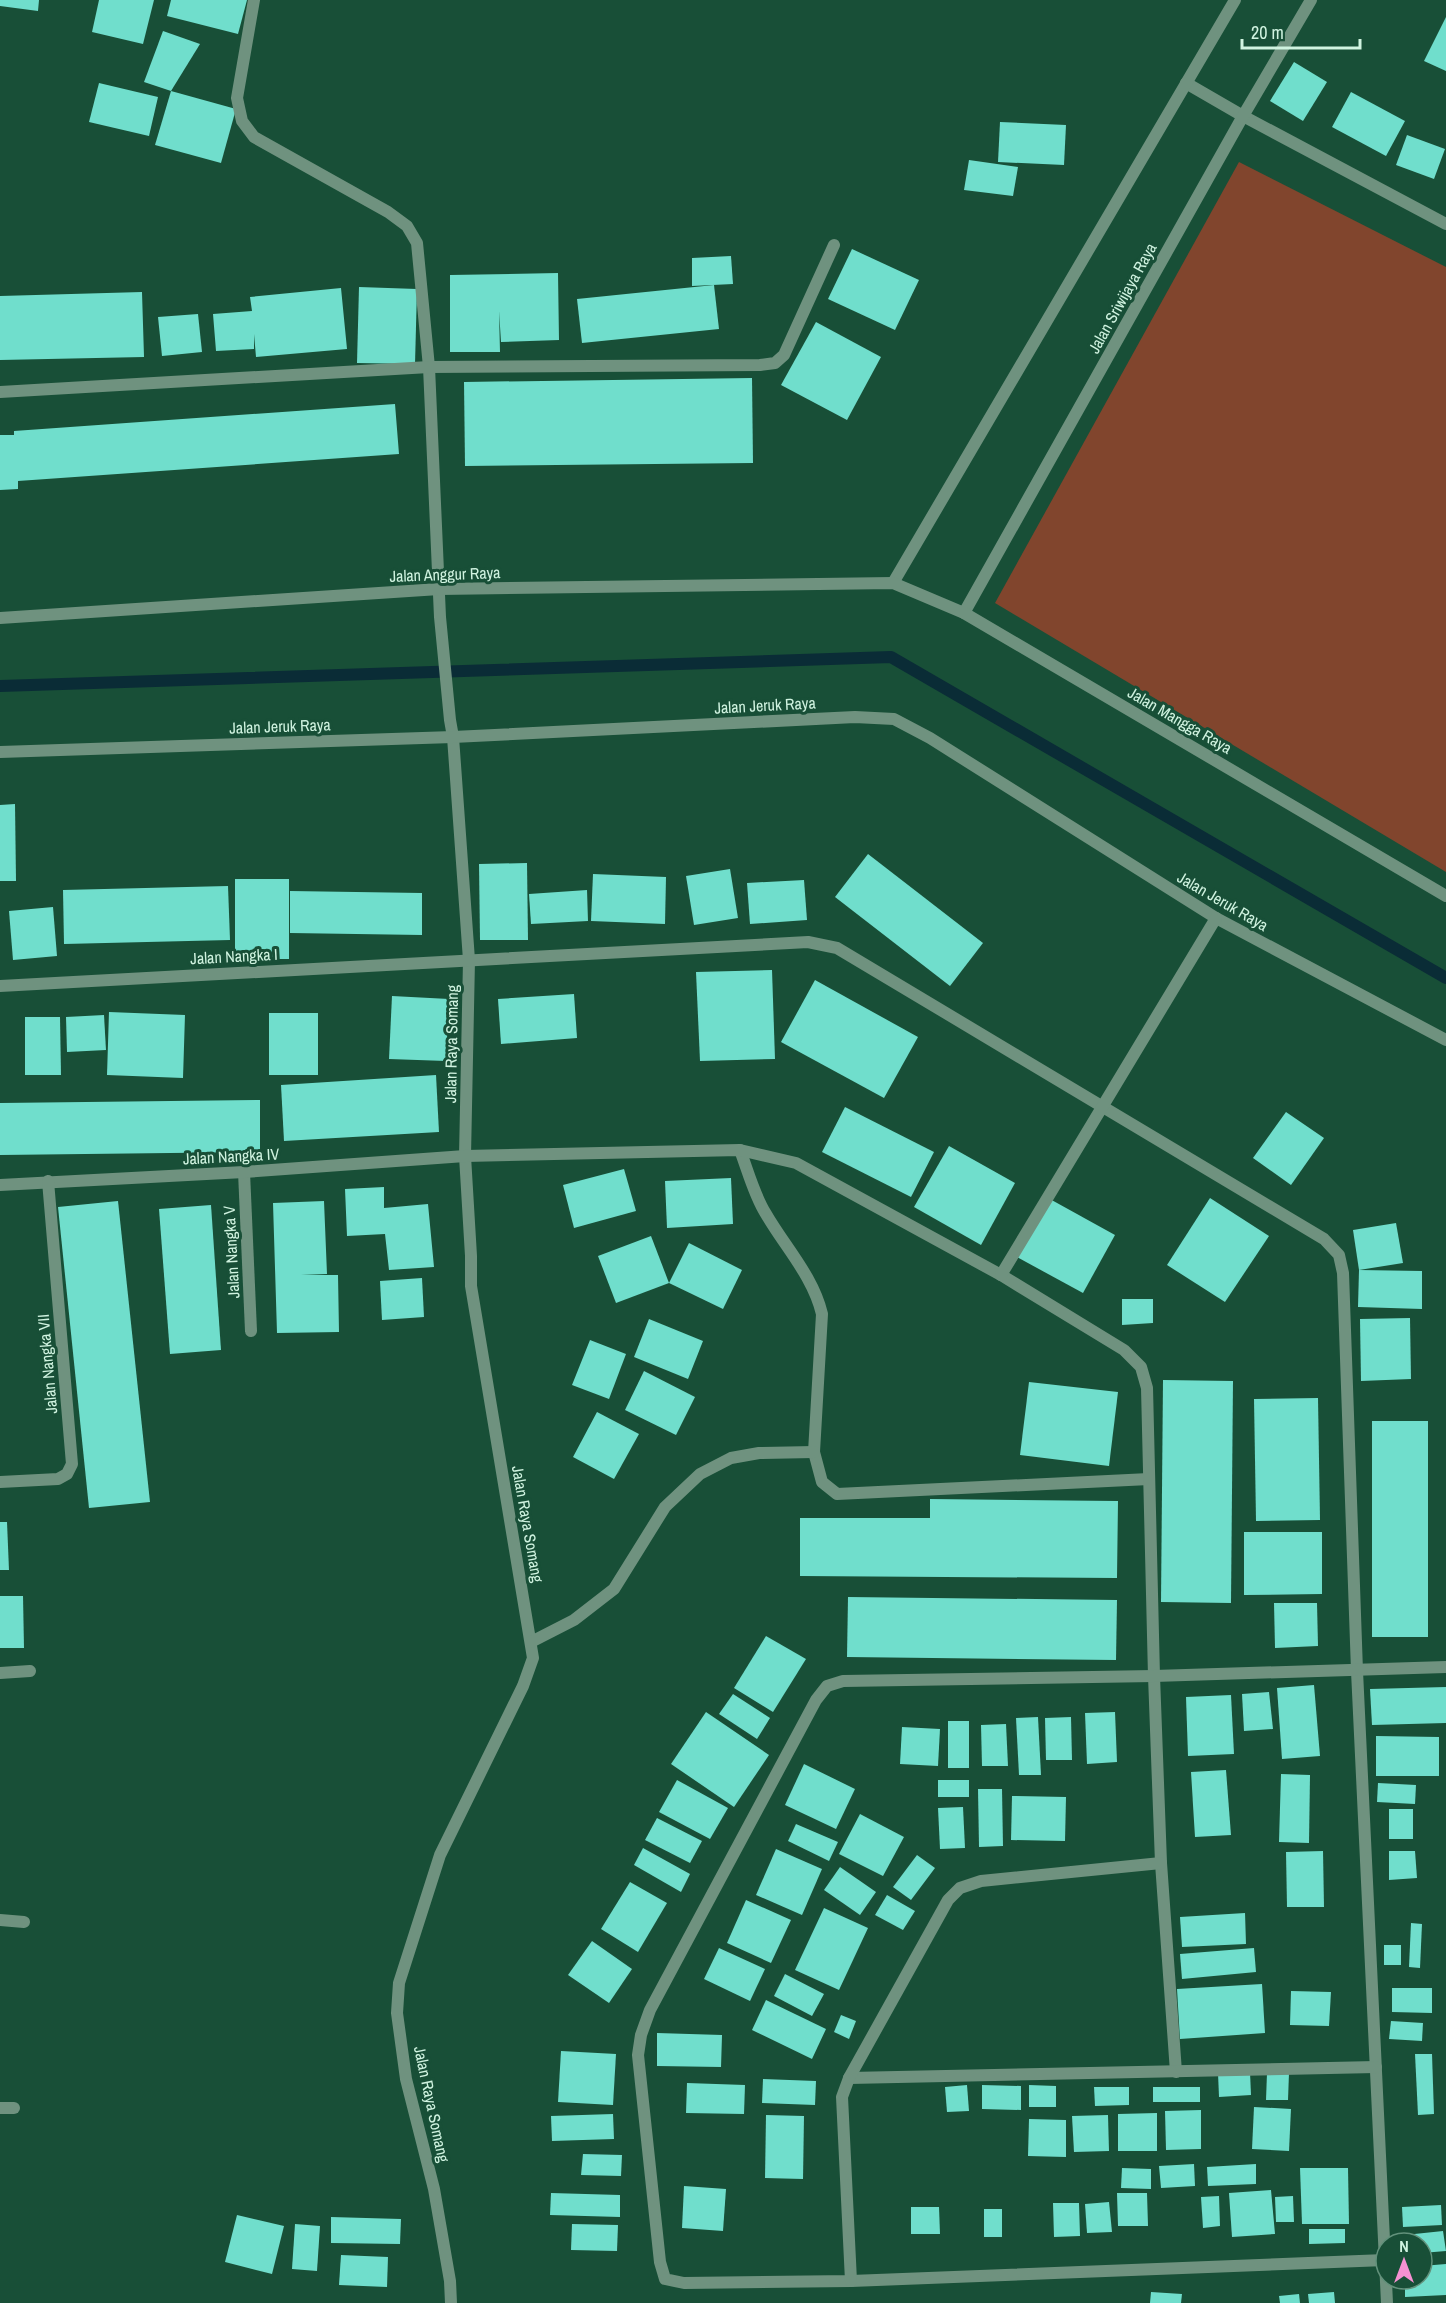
<svg xmlns="http://www.w3.org/2000/svg" width="1446" height="2303" viewBox="0 0 1446 2303" font-family="'Archivo Narrow',sans-serif">
	<style>
		.green { fill: #81452d }
		.lines { fill: none; stroke-linecap: round; stroke-linejoin: round }
		.stream { stroke: #0a2c36; stroke-width: 12 }
		.building { fill: #70decc }
		.street { stroke: #6f927f; stroke-width: 12 }
		.labels { text-anchor: middle; dominant-baseline: central; stroke-width: 6; stroke-linejoin: round; paint-order: stroke }
		.street-label { font-size: 16px; fill: #d0f3e0; stroke: #184f37 }
	</style>
	<rect width="100%" height="100%" fill="#184f37"/>
	<polygon class="green" points="1239,162 1446,267 1446,872 995,603"/>
	<g class="lines">
		<polyline class="stream" points="0,686 891,657 1446,978"/>
	</g>
	<g class="building">
		<polygon points="0,0 39,0 38,11 0,6"/>
		<polygon points="99,0 154,0 143,44 92,32"/>
		<polygon points="171,0 247,0 238,34 167,16"/>
		<polygon points="1446,17 1446,71 1424,61"/>
		<polygon points="163,31 200,44 171,91 144,82"/>
		<polygon points="1294,62 1327,82 1303,121 1270,101"/>
		<polygon points="99,83 158,97 149,136 89,122"/>
		<polygon points="171,91 236,109 221,163 155,145"/>
		<polygon points="1351,92 1405,121 1386,156 1332,127"/>
		<polygon points="1000,122 1066,125 1064,165 998,162"/>
		<polygon points="1407,135 1445,149 1434,179 1396,165"/>
		<polygon points="969,160 1018,167 1013,196 964,190"/>
		<polygon points="852,249 919,280 895,330 828,299"/>
		<polygon points="731,256 733,284 692,286 692,258"/>
		<polygon points="558,273 559,340 501,342 499,311 500,352 450,352 450,275"/>
		<polygon points="714,285 719,329 582,343 577,299"/>
		<polygon points="359,287 417,289 415,364 357,363"/>
		<polygon points="341,288 347,349 256,357 254,334 254,349 216,351 213,314 252,311 250,297"/>
		<polygon points="142,292 144,357 0,360 0,296"/>
		<polygon points="198,314 202,352 162,356 158,317"/>
		<polygon points="816,322 881,357 847,420 781,385"/>
		<polygon points="752,378 753,463 465,466 464,382"/>
		<polygon points="395,404 399,454 18,481 18,489 0,490 0,435 14,435 14,431"/>
		<polygon points="15,804 16,881 0,881 0,805"/>
		<polygon points="868,854 983,943 950,986 835,897"/>
		<polygon points="527,863 528,940 480,940 479,864"/>
		<polygon points="730,869 738,918 694,925 686,876"/>
		<polygon points="593,874 666,877 665,924 591,921"/>
		<rect x="235" y="879" width="54" height="80"/>
		<polygon points="804,880 807,920 750,924 747,883"/>
		<polygon points="228,886 230,940 64,944 63,890"/>
		<polygon points="587,890 588,921 531,924 529,894"/>
		<polygon points="290,891 422,893 422,935 290,933"/>
		<polygon points="53,907 57,956 13,960 9,911"/>
		<polygon points="772,970 775,1059 700,1061 696,972"/>
		<polygon points="815,980 918,1037 884,1098 781,1042"/>
		<polygon points="574,994 577,1038 501,1044 498,999"/>
		<polygon points="392,996 449,999 446,1061 389,1059"/>
		<polygon points="109,1012 185,1015 183,1078 107,1075"/>
		<rect x="269" y="1013" width="49" height="62"/>
		<polygon points="104,1015 106,1050 67,1052 66,1017"/>
		<polygon points="25,1017 60,1017 61,1075 25,1075"/>
		<polygon points="436,1075 439,1132 284,1141 281,1085"/>
		<polygon points="260,1100 260,1152 0,1155 0,1103"/>
		<polygon points="845,1107 934,1152 911,1197 822,1152"/>
		<polygon points="1286,1112 1324,1138 1291,1185 1253,1158"/>
		<polygon points="949,1146 1015,1183 981,1245 914,1207"/>
		<polygon points="624,1169 636,1211 574,1228 563,1185"/>
		<polygon points="731,1178 733,1224 667,1228 665,1181"/>
		<polygon points="384,1187 384,1208 428,1204 434,1267 389,1270 385,1234 347,1236 345,1189"/>
		<polygon points="1048,1198 1115,1235 1083,1293 1015,1256"/>
		<polygon points="1210,1198 1269,1236 1225,1302 1167,1265"/>
		<polygon points="118,1201 150,1502 89,1508 58,1207"/>
		<polygon points="324,1201 327,1274 301,1275 338,1275 339,1332 277,1333 273,1203"/>
		<polygon points="211,1205 221,1350 170,1354 159,1209"/>
		<polygon points="1396,1223 1403,1263 1359,1270 1353,1230"/>
		<polygon points="651,1236 669,1283 616,1303 598,1256"/>
		<polygon points="689,1243 742,1270 723,1309 669,1283"/>
		<polygon points="1359,1270 1422,1271 1422,1309 1358,1307"/>
		<polygon points="422,1278 424,1317 382,1320 380,1281"/>
		<polygon points="1122,1299 1153,1299 1153,1323 1122,1325"/>
		<polygon points="1410,1318 1411,1379 1361,1381 1360,1319"/>
		<polygon points="649,1319 703,1341 688,1379 634,1357"/>
		<polygon points="590,1340 626,1354 609,1399 572,1385"/>
		<polygon points="644,1371 695,1397 676,1435 625,1410"/>
		<polygon points="1163,1380 1233,1381 1231,1603 1161,1602"/>
		<polygon points="1029,1382 1118,1392 1109,1466 1020,1455"/>
		<polygon points="1318,1398 1320,1520 1256,1521 1254,1399"/>
		<polygon points="597,1412 639,1434 614,1479 573,1457"/>
		<rect x="1372" y="1421" width="56" height="216"/>
		<polygon points="930,1499 1118,1501 1117,1578 800,1576 800,1518 930,1518"/>
		<polygon points="0,1522 7,1522 9,1570 0,1570"/>
		<polygon points="1244,1532 1322,1532 1322,1594 1244,1595"/>
		<polygon points="0,1596 23,1596 24,1648 0,1648"/>
		<polygon points="848,1597 1117,1600 1116,1660 847,1657"/>
		<polygon points="1274,1603 1317,1603 1318,1646 1275,1648"/>
		<polygon points="766,1636 806,1659 773,1712 734,1688"/>
		<polygon points="1314,1685 1320,1756 1282,1759 1277,1688"/>
		<polygon points="1446,1687 1446,1723 1372,1725 1370,1689"/>
		<polygon points="1269,1692 1273,1729 1244,1731 1242,1694"/>
		<polygon points="733,1694 770,1718 757,1739 719,1714"/>
		<polygon points="1231,1695 1234,1754 1188,1756 1186,1697"/>
		<polygon points="706,1712 769,1755 734,1807 671,1764"/>
		<polygon points="1115,1712 1117,1762 1087,1764 1085,1713"/>
		<polygon points="1038,1717 1041,1775 1019,1775 1016,1718"/>
		<polygon points="1071,1717 1072,1760 1046,1760 1045,1718"/>
		<rect x="948" y="1721" width="21" height="47"/>
		<polygon points="1006,1724 1008,1766 982,1766 981,1725"/>
		<polygon points="902,1727 940,1729 938,1766 900,1764"/>
		<polygon points="1376,1736 1439,1737 1439,1776 1376,1776"/>
		<polygon points="804,1764 855,1789 836,1829 785,1805"/>
		<polygon points="1226,1770 1231,1835 1195,1837 1191,1772"/>
		<polygon points="1281,1774 1310,1775 1309,1843 1279,1842"/>
		<polygon points="677,1780 728,1808 710,1839 659,1812"/>
		<rect x="938" y="1780" width="31" height="17"/>
		<polygon points="1378,1783 1416,1785 1415,1804 1377,1802"/>
		<polygon points="978,1789 1002,1789 1003,1846 979,1847"/>
		<polygon points="1012,1796 1066,1797 1065,1841 1011,1840"/>
		<polygon points="963,1807 965,1848 940,1849 938,1808"/>
		<rect x="1389" y="1809" width="24" height="30"/>
		<polygon points="860,1814 904,1837 883,1876 839,1854"/>
		<polygon points="657,1818 702,1841 690,1863 645,1840"/>
		<polygon points="796,1824 838,1842 829,1861 788,1841"/>
		<polygon points="643,1848 690,1874 681,1892 634,1865"/>
		<polygon points="776,1849 822,1869 802,1915 756,1895"/>
		<polygon points="1323,1851 1324,1907 1287,1907 1286,1852"/>
		<polygon points="1389,1851 1415,1851 1417,1878 1389,1880"/>
		<polygon points="917,1855 935,1868 911,1900 893,1887"/>
		<polygon points="840,1867 876,1892 860,1915 824,1890"/>
		<polygon points="630,1882 667,1903 638,1952 601,1929"/>
		<polygon points="887,1895 915,1911 903,1930 875,1915"/>
		<polygon points="746,1900 791,1920 771,1963 727,1943"/>
		<polygon points="824,1908 868,1928 839,1990 795,1970"/>
		<polygon points="1245,1913 1246,1944 1182,1947 1180,1917"/>
		<polygon points="1411,1923 1422,1924 1420,1968 1409,1967"/>
		<polygon points="592,1941 632,1969 609,2003 568,1975"/>
		<rect x="1384" y="1945" width="17" height="20"/>
		<polygon points="719,1948 765,1969 750,2001 704,1979"/>
		<polygon points="1254,1948 1256,1972 1182,1979 1180,1954"/>
		<polygon points="785,1974 824,1994 812,2016 774,1996"/>
		<polygon points="1262,1984 1265,2033 1180,2039 1177,1989"/>
		<polygon points="1392,1988 1432,1988 1432,2013 1392,2012"/>
		<polygon points="1291,1991 1331,1992 1329,2026 1290,2025"/>
		<polygon points="766,2000 826,2029 812,2059 752,2030"/>
		<polygon points="841,2015 856,2021 849,2039 834,2032"/>
		<polygon points="1391,2021 1423,2023 1422,2041 1389,2039"/>
		<polygon points="657,2033 722,2035 721,2067 657,2066"/>
		<polygon points="561,2051 616,2054 613,2105 558,2102"/>
		<polygon points="1415,2054 1432,2054 1434,2114 1418,2115"/>
		<polygon points="1250,2072 1251,2095 1219,2097 1218,2073"/>
		<polygon points="1267,2073 1289,2073 1288,2100 1266,2100"/>
		<polygon points="763,2079 816,2081 815,2105 762,2103"/>
		<polygon points="687,2083 745,2085 744,2114 686,2113"/>
		<polygon points="967,2085 969,2111 947,2112 945,2087"/>
		<polygon points="982,2085 1021,2086 1021,2110 982,2109"/>
		<polygon points="1029,2085 1056,2086 1056,2107 1029,2107"/>
		<polygon points="1094,2087 1129,2087 1129,2105 1095,2106"/>
		<rect x="1153" y="2087" width="47" height="15"/>
		<polygon points="1254,2107 1291,2109 1289,2151 1252,2149"/>
		<polygon points="1201,2110 1201,2149 1166,2150 1165,2111"/>
		<polygon points="1157,2113 1157,2151 1118,2151 1118,2114"/>
		<polygon points="613,2114 614,2139 552,2141 551,2116"/>
		<polygon points="766,2115 804,2116 803,2179 765,2178"/>
		<polygon points="1108,2115 1109,2151 1074,2152 1072,2116"/>
		<polygon points="1029,2119 1066,2120 1066,2157 1028,2156"/>
		<polygon points="583,2154 622,2155 621,2176 581,2175"/>
		<polygon points="1194,2164 1195,2186 1161,2188 1159,2166"/>
		<polygon points="1256,2164 1256,2184 1208,2186 1207,2167"/>
		<polygon points="1122,2168 1151,2169 1151,2189 1121,2188"/>
		<polygon points="1300,2168 1348,2168 1349,2224 1302,2224"/>
		<polygon points="684,2186 726,2189 723,2231 682,2228"/>
		<polygon points="1271,2190 1275,2234 1232,2237 1229,2193"/>
		<polygon points="551,2193 620,2195 620,2217 550,2215"/>
		<polygon points="1117,2193 1147,2193 1148,2226 1118,2226"/>
		<polygon points="1219,2196 1220,2226 1203,2228 1201,2197"/>
		<polygon points="1293,2196 1294,2222 1276,2222 1275,2197"/>
		<polygon points="1109,2202 1112,2232 1087,2233 1085,2204"/>
		<polygon points="1053,2203 1079,2203 1080,2236 1054,2237"/>
		<polygon points="1441,2205 1442,2225 1403,2227 1402,2207"/>
		<polygon points="911,2207 939,2207 940,2234 911,2234"/>
		<rect x="984" y="2209" width="18" height="28"/>
		<polygon points="237,2215 284,2226 272,2274 225,2262"/>
		<polygon points="331,2217 401,2219 400,2244 331,2243"/>
		<polygon points="295,2224 320,2226 317,2271 292,2269"/>
		<polygon points="572,2224 618,2225 617,2251 571,2250"/>
		<polygon points="1309,2229 1345,2229 1345,2243 1309,2244"/>
		<polygon points="1443,2231 1446,2251 1422,2253 1422,2243 1406,2243 1405,2235"/>
		<polygon points="341,2255 388,2257 387,2287 339,2285"/>
		<polygon points="1446,2264 1446,2295 1405,2297 1405,2279 1422,2279 1422,2266"/>
		<polygon points="1151,2292 1182,2294 1181,2303 1150,2303"/>
		<polygon points="1334,2292 1335,2303 1309,2303 1308,2294"/>
		<polygon points="1299,2294 1300,2303 1280,2303 1279,2296"/>
	</g>
	<g class="lines">
		<g class="street">
			<polyline points="254,0 237,98 242,121 254,137 388,212 407,226 417,243 429,367 440,617 450,720 453,737 469,960 465,1156 471,1256 471,1286 533,1658 523,1686 440,1855 399,1983 397,2013 406,2079 434,2189 450,2281 451,2303"/>
			<polyline points="1186,83 1243,116 1446,224"/>
			<polyline points="0,392 429,367 760,365 775,363 784,355 834,245"/>
			<polyline points="893,583 1235,0"/>
			<polyline points="964,613 1243,116 1311,0"/>
			<polyline points="0,618 439,589 893,583 964,613 1446,896"/>
			<polyline points="0,752 453,737 855,717 894,719 930,738 1216,918 1446,1040"/>
			<polyline points="0,986 808,942 837,948 1324,1239 1339,1255 1343,1273 1357,1671 1387,2303"/>
			<path d="M 740,1150 C 748,1171 754,1195 766,1214 C 785,1247 813,1276 822,1314 L 814,1452 L 822,1482 L 837,1494 L 1149,1479"/>
			<polyline points="244,1172 251,1331"/>
			<polyline points="0,1185 244,1172 465,1156 740,1150 796,1163 1001,1275 1124,1350 1141,1367 1147,1388 1154,1676 1161,1863 1176,2072"/>
			<polyline points="1001,1275 1216,918"/>
			<polyline points="0,1482 58,1479 67,1474 72,1464 48,1181"/>
			<polyline points="531,1642 574,1620 614,1589 665,1507 700,1474 731,1458 759,1453 814,1452"/>
			<polyline points="0,1673 30,1671"/>
			<polyline points="0,1920 24,1922"/>
			<polyline points="849,2078 1376,2067"/>
			<polyline points="0,2108 14,2108"/>
			<polyline points="1385,2260 851,2281 684,2283 665,2279 660,2262 638,2055 641,2035 650,2010 816,1700 827,1686 843,1681 1154,1676 1446,1667"/>
			<polyline points="851,2281 842,2097 849,2078 948,1900 960,1888 981,1881 1161,1863"/>
		</g>
	</g>
	<g class="labels">
		<g class="street-label">
			<text transform="translate(1122 298) rotate(-61)">Jalan Sriwijaya Raya</text>
			<text transform="translate(445 574) rotate(-2)">Jalan Anggur Raya</text>
			<text transform="translate(765 705) rotate(-3)">Jalan Jeruk Raya</text>
			<text transform="translate(1180 720) rotate(30)">Jalan Mangga Raya</text>
			<text transform="translate(280 726) rotate(-2)">Jalan Jeruk Raya</text>
			<text transform="translate(1223 901) rotate(30)">Jalan Jeruk Raya</text>
			<text transform="translate(234 956) rotate(-3)">Jalan Nangka I</text>
			<text transform="translate(451 1044) rotate(-89)">Jalan Raya Somang</text>
			<text transform="translate(231 1156) rotate(-3)">Jalan Nangka IV</text>
			<text transform="translate(231 1252) rotate(-93)">Jalan Nangka V</text>
			<text transform="translate(47 1364) rotate(-95)">Jalan Nangka VII</text>
			<text transform="translate(528 1524) rotate(80)">Jalan Raya Somang</text>
			<text transform="translate(432 2104) rotate(78)">Jalan Raya Somang</text>
		</g>
	</g>
	<g transform="translate(1404 2261)"><circle r="28" fill="#184f37" stroke="#62917b" stroke-width="1.5"/>
	<path d="M0-4.5L10 22L0 15L-10 22Z" fill="#f591d2"/>
	<text y="-9" font-size="16" font-weight="bold" text-anchor="middle" fill="#d0f3e0">N</text>
	</g>
	<path d="M1242 39v9h118v-9" fill="none" stroke="#d0f3e0" stroke-width="3"/>
	<text x="1251" y="39" font-size="18" fill="#d0f3e0" stroke="#184f37" stroke-width="4.5" paint-order="stroke">20 m</text>
</svg>
